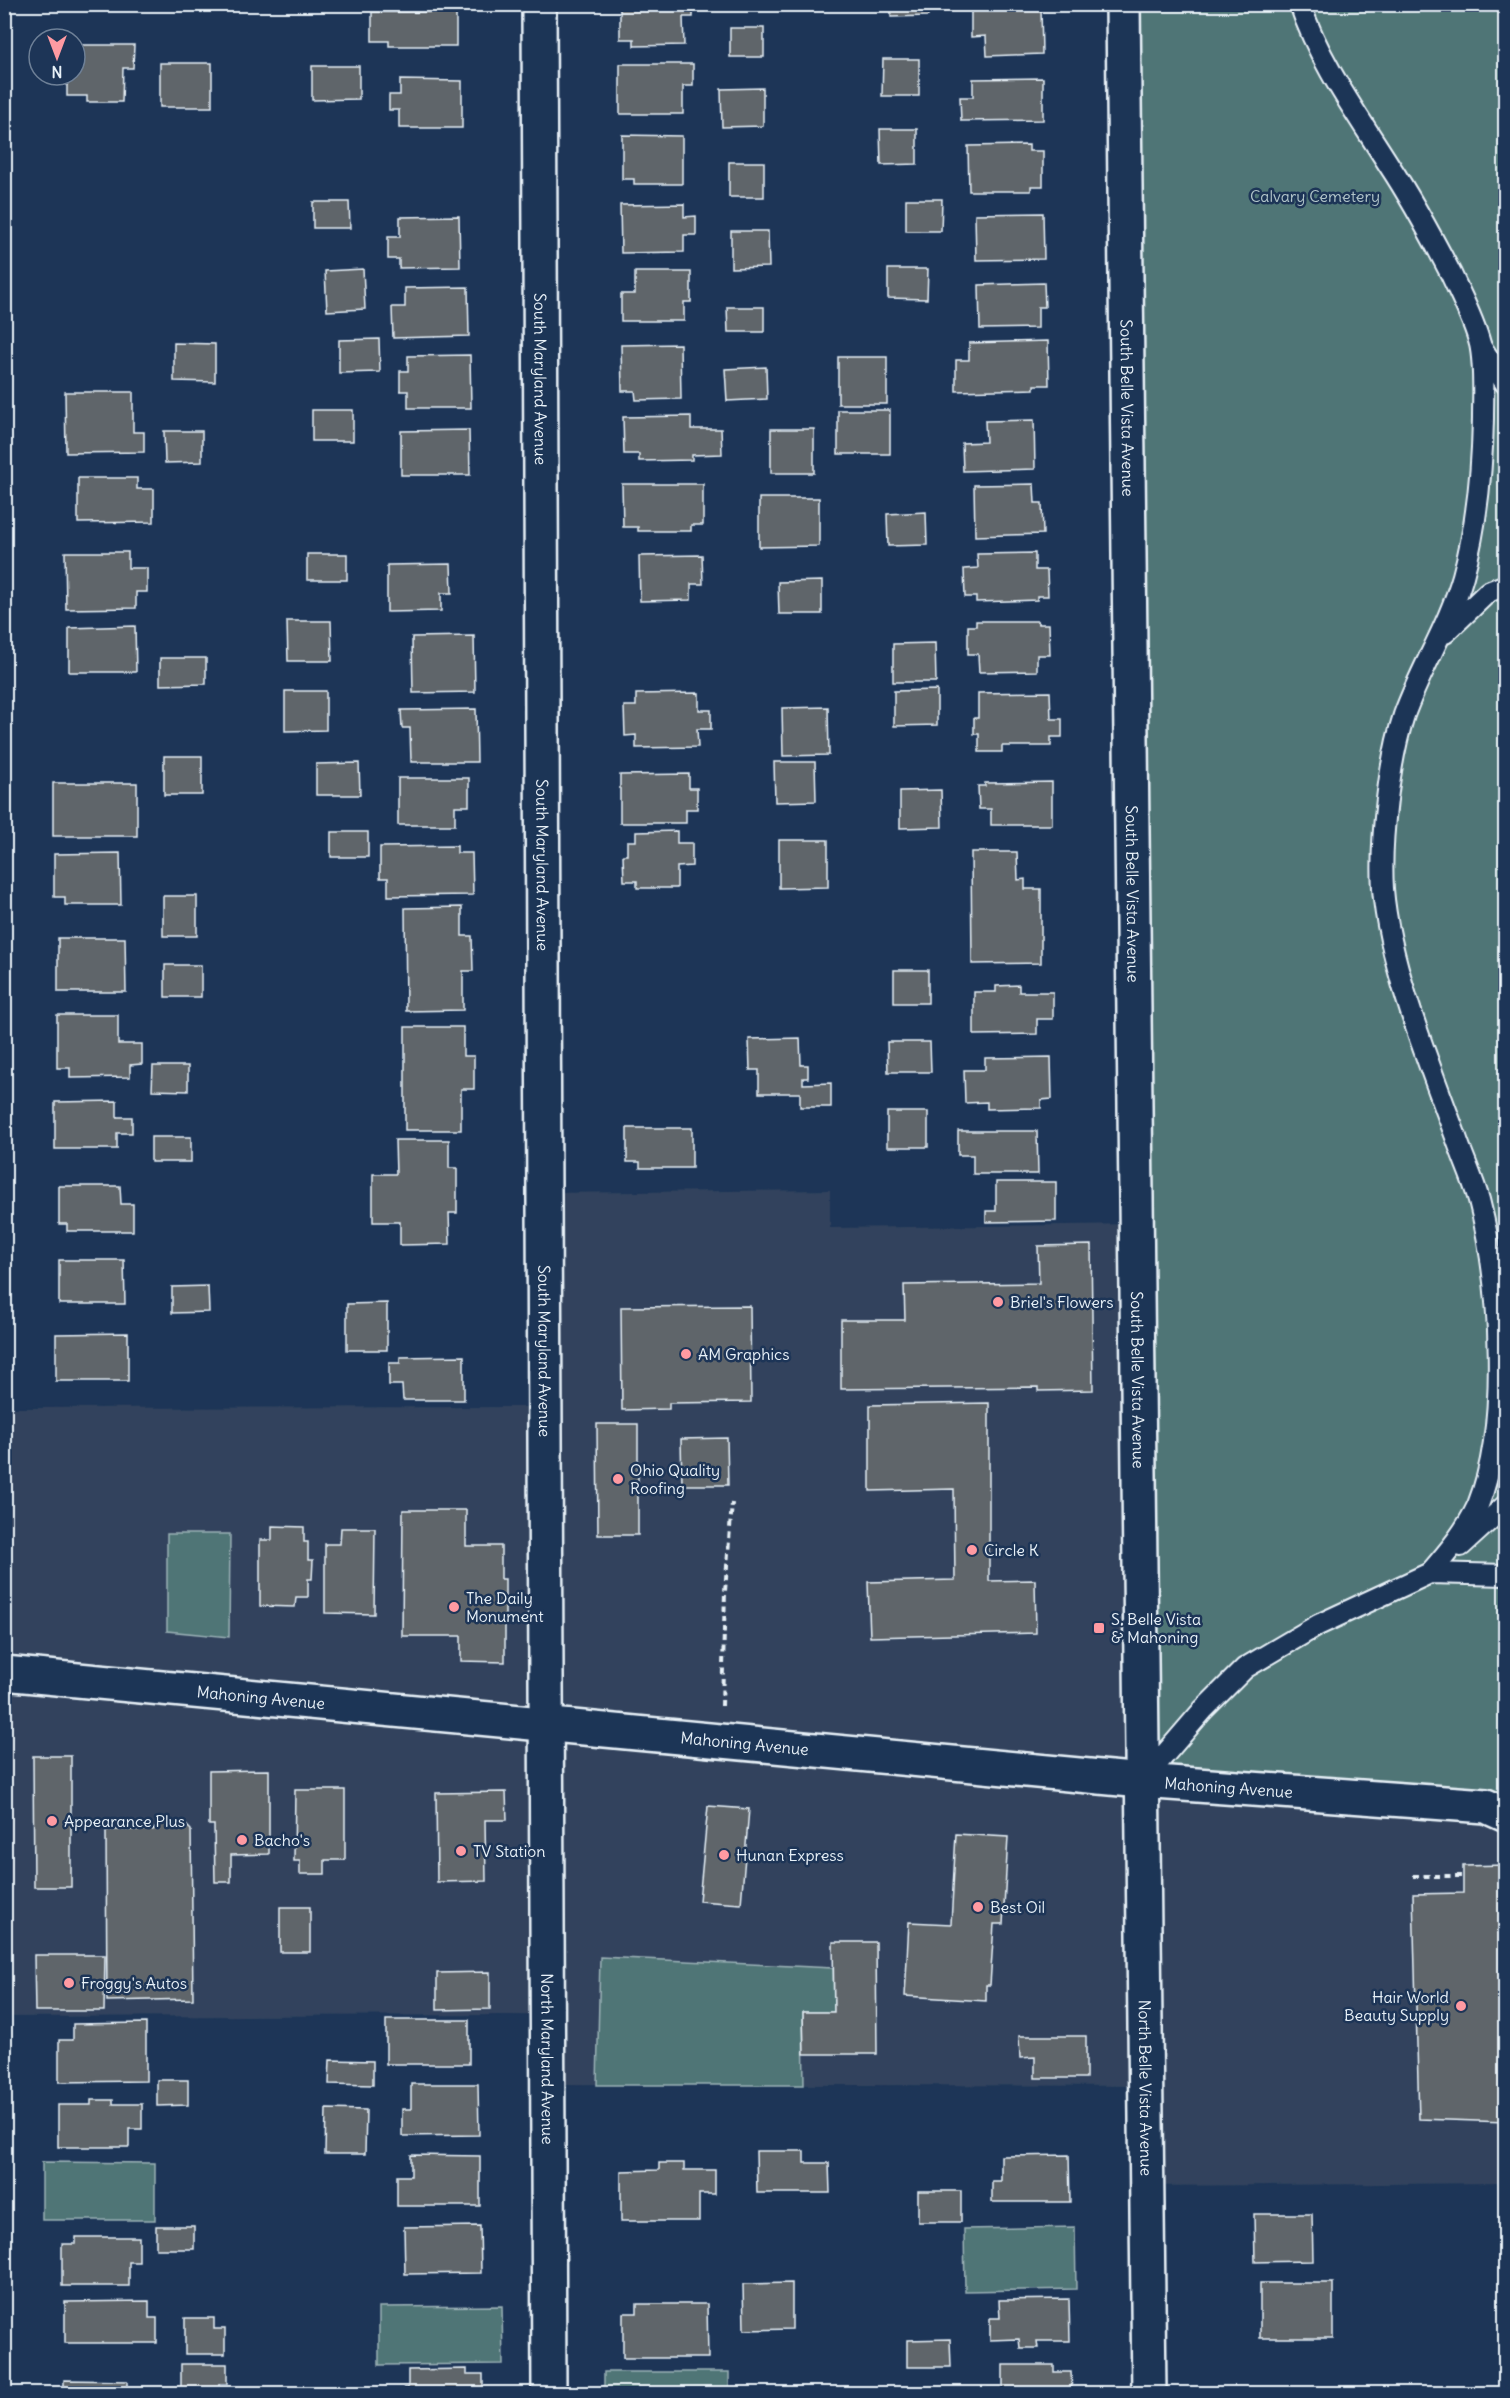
<svg xmlns="http://www.w3.org/2000/svg" width="1510" height="2398" viewBox="0 0 1510 2398" font-family="Delius,sans-serif">
	<style>
		.built { fill: #30435d }
		.green { fill: #4f7476; stroke: #9cb2b7; stroke-width: 1.5 }
		.building { fill: #5e656b; stroke: #e8f1f8; stroke-width: 1.5 }
		.lines { fill: none; stroke-linecap: round; stroke-linejoin: round }
		.lane-casing { stroke: #e8f1f8; stroke-width: 24 }
		.street-casing { stroke: #e8f1f8; stroke-width: 38 }
		.secondary-casing { stroke: #e8f1f8; stroke-width: 38 }
		.primary-casing { stroke: #e8f1f8; stroke-width: 38 }
		.path { stroke: #e8f1f8; stroke-width: 4; stroke-dasharray: 6 4.5; stroke-linecap: butt }
		.lane { stroke: #1d3557; stroke-width: 20 }
		.street { stroke: #1d3557; stroke-width: 33 }
		.secondary { stroke: #1d3557; stroke-width: 33 }
		.primary { stroke: #1d3557; stroke-width: 33 }
		.poi-dot { fill: #ff9aa2; stroke: #1d3557; stroke-width: 2 }
		.labels { text-anchor: middle; dominant-baseline: central; stroke-width: 5; stroke-linejoin: round; paint-order: stroke }
		.park-label { font-size: 16px; fill: #b2c5ca; stroke: #1d3557 }
		.street-label { font-size: 16px; fill: #e8f1f8; stroke: #1d3557 }
		.poi-label { font-size: 16px; fill: #e8f1f8; stroke: #1d3557; text-anchor: start }
	</style>
	<rect width="100%" height="100%" fill="#1d3557"/>
	<filter id="ink" filterUnits="userSpaceOnUse"><feTurbulence type="fractalNoise" baseFrequency=".0167" numOctaves="2"/><feDisplacementMap in="SourceGraphic" scale="12" xChannelSelector="R" yChannelSelector="G"/><feConvolveMatrix kernelMatrix="1 2 1 2 8 2 1 2 1" color-interpolation-filters="sRGB"/></filter>
	<g filter="url(#ink)">
		<polygon class="built" points="830,1190 830,1228 1136,1224 1142,1781 1505,1799 1505,2183 1147,2186 1145,2086 548,2084 547,2015 5,2017 5,1408 544,1407 544,1193"/>
		<g class="green">
			<polygon points="1123,5 1505,5 1505,1793 1142,1781"/>
			<polygon points="167,1534 230,1534 229,1637 167,1631"/>
			<polygon points="600,1957 833,1968 834,2012 803,2012 804,2085 597,2085"/>
			<polygon points="42,2162 155,2163 155,2220 42,2220"/>
			<polygon points="1075,2227 1076,2289 965,2291 964,2229"/>
			<polygon points="502,2306 503,2364 379,2365 379,2307"/>
			<rect x="604" y="2372" width="125" height="21"/>
		</g>
		<g class="building">
			<polygon points="620,4 693,4 693,17 683,17 684,45 634,46 634,39 620,39"/>
			<polygon points="891,4 928,4 928,16 891,17"/>
			<polygon points="1041,8 1042,54 987,56 986,36 971,37 971,10"/>
			<polygon points="372,12 456,12 456,46 389,46 389,41 372,41"/>
			<rect x="730" y="28" width="34" height="29"/>
			<polygon points="75,45 134,45 133,68 123,68 122,102 87,102 87,96 67,96 67,75 75,75"/>
			<polygon points="883,59 919,59 919,96 882,96"/>
			<rect x="160" y="63" width="52" height="44"/>
			<polygon points="620,64 693,64 693,86 683,86 683,114 620,114"/>
			<polygon points="312,66 359,66 359,99 312,100"/>
			<polygon points="1043,78 1043,120 961,121 960,97 973,97 973,79"/>
			<polygon points="400,80 462,81 462,128 399,128 399,110 389,110 389,95 400,95"/>
			<polygon points="763,88 763,126 722,127 721,89"/>
			<polygon points="880,129 917,129 917,164 881,165"/>
			<polygon points="622,135 682,136 682,184 634,184 634,179 622,179"/>
			<polygon points="1029,145 1029,151 1043,151 1043,186 1031,186 1031,191 969,191 968,146"/>
			<rect x="729" y="162" width="35" height="35"/>
			<polygon points="906,199 942,199 941,231 906,231"/>
			<polygon points="313,202 349,202 350,228 313,228"/>
			<polygon points="684,204 684,217 696,216 696,235 684,235 684,252 621,253 620,205"/>
			<polygon points="1043,213 1044,259 976,260 975,214"/>
			<polygon points="459,216 460,267 399,268 399,259 388,259 388,237 400,237 400,217"/>
			<polygon points="731,231 768,231 769,267 731,268"/>
			<polygon points="363,269 365,309 327,311 325,271"/>
			<polygon points="888,269 928,269 927,299 888,298"/>
			<polygon points="635,272 691,272 691,302 684,302 684,321 621,321 621,294 635,294"/>
			<polygon points="1044,283 1045,307 1038,307 1038,328 980,329 979,285"/>
			<polygon points="468,287 469,336 393,338 392,307 405,307 405,288"/>
			<polygon points="727,307 764,307 764,332 728,332"/>
			<polygon points="379,339 380,372 339,373 339,340"/>
			<polygon points="1048,341 1049,385 1034,385 1034,389 956,391 956,360 969,360 969,343"/>
			<polygon points="174,343 215,344 215,382 174,381"/>
			<polygon points="680,344 681,399 636,400 635,391 622,391 621,345"/>
			<polygon points="470,355 471,408 408,408 408,391 400,391 400,371 408,371 408,356"/>
			<rect x="838" y="357" width="49" height="47"/>
			<polygon points="766,367 767,399 727,401 725,369"/>
			<polygon points="65,392 133,392 133,432 144,432 144,452 66,453"/>
			<rect x="312" y="410" width="41" height="31"/>
			<rect x="838" y="410" width="52" height="44"/>
			<polygon points="691,416 691,429 721,429 722,454 692,455 692,460 639,461 639,454 624,454 623,417"/>
			<polygon points="1034,420 1035,469 963,471 962,443 986,442 985,421"/>
			<rect x="771" y="429" width="43" height="44"/>
			<polygon points="469,430 470,475 401,475 401,431"/>
			<polygon points="164,431 202,431 202,462 165,463"/>
			<polygon points="78,478 137,478 137,489 154,489 154,522 78,523"/>
			<polygon points="622,484 703,484 703,525 691,525 691,531 638,531 638,527 623,527"/>
			<polygon points="1034,484 1035,503 1042,503 1043,534 975,536 974,485"/>
			<polygon points="759,498 819,498 819,546 759,547"/>
			<polygon points="926,512 927,545 888,546 887,514"/>
			<polygon points="65,552 128,552 128,568 147,568 147,592 136,592 136,608 66,609"/>
			<polygon points="1035,553 1035,570 1047,570 1048,596 1037,596 1037,600 976,602 976,597 965,597 964,569 978,568 977,554"/>
			<rect x="307" y="554" width="40" height="26"/>
			<polygon points="702,555 703,584 691,584 691,600 640,601 639,556"/>
			<polygon points="451,564 452,593 441,593 441,611 387,612 387,565"/>
			<polygon points="822,581 822,614 779,614 778,582"/>
			<polygon points="287,621 331,621 332,661 288,661"/>
			<polygon points="976,621 1038,621 1038,624 1049,624 1050,655 1037,655 1037,671 979,672 978,654 968,654 968,626 976,626"/>
			<polygon points="135,626 136,672 69,672 69,628"/>
			<polygon points="474,636 475,692 413,693 412,637"/>
			<polygon points="935,643 936,682 893,682 893,644"/>
			<polygon points="160,658 206,658 206,684 160,685"/>
			<polygon points="937,690 937,725 894,726 894,691"/>
			<polygon points="285,691 326,691 326,730 285,731"/>
			<polygon points="1050,692 1051,719 1062,719 1062,737 1051,737 1051,746 1002,746 1002,752 979,752 979,734 974,734 974,718 978,718 978,693"/>
			<polygon points="699,693 699,710 711,710 711,729 697,729 698,747 636,748 636,735 625,736 624,706 636,706 636,694"/>
			<polygon points="828,707 829,755 783,756 782,708"/>
			<polygon points="476,709 477,762 411,762 410,728 402,728 401,710"/>
			<rect x="164" y="756" width="38" height="39"/>
			<polygon points="774,762 815,762 816,801 775,802"/>
			<polygon points="359,763 360,795 316,795 316,764"/>
			<polygon points="689,774 689,788 697,788 697,809 686,809 686,823 620,823 620,775"/>
			<polygon points="398,778 469,778 469,806 455,806 455,825 398,825"/>
			<polygon points="1052,782 1052,825 991,825 991,809 979,809 978,786 985,786 985,783"/>
			<rect x="53" y="783" width="84" height="53"/>
			<polygon points="941,790 942,827 900,828 900,791"/>
			<polygon points="677,831 677,843 692,843 692,866 677,867 677,888 637,888 637,881 624,881 623,855 627,855 627,841 636,841 636,832"/>
			<rect x="331" y="832" width="37" height="25"/>
			<polygon points="779,840 828,840 828,887 779,888"/>
			<polygon points="457,846 457,853 472,853 473,895 388,896 388,878 380,878 380,847"/>
			<polygon points="971,852 1017,852 1018,880 1025,879 1025,889 1041,889 1041,963 972,964"/>
			<polygon points="120,853 121,905 65,905 65,897 54,897 54,854"/>
			<rect x="163" y="896" width="34" height="40"/>
			<polygon points="462,907 462,936 472,936 473,971 463,971 463,1010 406,1011 405,908"/>
			<polygon points="58,938 125,938 126,992 58,992"/>
			<rect x="165" y="965" width="36" height="32"/>
			<rect x="894" y="970" width="34" height="33"/>
			<polygon points="1019,985 1019,992 1053,992 1053,1019 1037,1019 1037,1034 974,1035 974,992 996,992 996,986"/>
			<polygon points="57,1015 118,1015 118,1044 142,1044 142,1064 130,1065 130,1077 70,1078 70,1068 57,1068"/>
			<polygon points="405,1027 463,1027 463,1056 474,1056 474,1089 461,1089 461,1130 405,1130"/>
			<polygon points="800,1038 801,1065 808,1065 808,1078 803,1078 803,1084 831,1083 831,1107 800,1107 800,1093 759,1093 759,1070 750,1070 749,1039"/>
			<polygon points="887,1042 930,1042 931,1072 888,1072"/>
			<polygon points="1051,1057 1052,1099 1041,1100 1041,1108 987,1109 987,1102 965,1103 964,1070 985,1070 985,1058"/>
			<polygon points="153,1066 188,1066 188,1091 152,1090"/>
			<polygon points="117,1101 117,1117 132,1117 132,1133 117,1133 117,1149 55,1149 55,1102"/>
			<rect x="887" y="1112" width="41" height="35"/>
			<polygon points="627,1128 692,1128 692,1168 640,1168 640,1162 627,1162"/>
			<polygon points="958,1131 1037,1131 1038,1174 973,1174 973,1155 958,1155"/>
			<rect x="151" y="1137" width="40" height="25"/>
			<polygon points="395,1140 449,1140 449,1168 457,1168 457,1213 449,1213 450,1244 400,1245 400,1222 373,1222 373,1174 396,1174"/>
			<polygon points="996,1182 1056,1182 1056,1221 986,1222 986,1211 996,1211"/>
			<polygon points="59,1186 120,1186 121,1204 133,1204 133,1231 67,1231 67,1224 59,1224"/>
			<polygon points="1091,1245 1093,1390 1038,1391 1038,1387 841,1389 841,1320 905,1320 904,1285 1039,1283 1038,1246"/>
			<polygon points="59,1260 124,1260 125,1304 59,1304"/>
			<polygon points="208,1286 209,1312 172,1313 172,1287"/>
			<polygon points="387,1303 387,1350 347,1350 347,1304"/>
			<polygon points="750,1306 751,1402 669,1403 669,1409 622,1410 621,1307"/>
			<polygon points="128,1333 128,1381 56,1381 56,1334"/>
			<polygon points="464,1356 464,1400 403,1400 402,1385 389,1385 389,1363 400,1363 400,1357"/>
			<polygon points="989,1403 989,1581 1035,1580 1036,1633 870,1637 868,1582 955,1580 954,1489 870,1491 870,1405"/>
			<polygon points="597,1424 638,1424 638,1535 598,1535"/>
			<polygon points="727,1438 728,1485 682,1485 681,1439"/>
			<polygon points="403,1510 466,1510 466,1546 501,1546 501,1579 505,1579 505,1662 461,1661 461,1636 402,1636"/>
			<polygon points="272,1526 304,1527 304,1542 308,1542 308,1560 313,1560 312,1579 308,1579 308,1597 296,1597 295,1607 260,1606 260,1540 272,1540"/>
			<polygon points="341,1528 375,1528 374,1614 325,1613 325,1544 340,1544"/>
			<polygon points="33,1756 71,1756 71,1887 34,1887"/>
			<polygon points="269,1770 269,1854 231,1855 231,1882 215,1882 214,1825 209,1825 209,1771"/>
			<polygon points="295,1790 345,1790 345,1860 325,1860 325,1874 300,1874 300,1861 294,1861"/>
			<polygon points="506,1792 507,1820 485,1820 486,1881 437,1882 436,1793"/>
			<polygon points="708,1806 749,1809 741,1904 699,1901"/>
			<polygon points="160,1823 184,1823 191,1830 193,1999 107,2001 106,1830 153,1830"/>
			<polygon points="956,1834 1008,1837 1003,1924 994,1924 990,1985 986,1985 986,2001 905,1996 909,1922 951,1924"/>
			<polygon points="1506,1865 1506,2122 1419,2119 1413,1894 1463,1893 1463,1866"/>
			<rect x="280" y="1907" width="30" height="45"/>
			<polygon points="833,1942 876,1942 877,2054 804,2054 803,2012 834,2012"/>
			<polygon points="34,1955 105,1955 104,2011 35,2011"/>
			<polygon points="490,1972 490,2009 437,2010 437,1973"/>
			<rect x="386" y="2020" width="83" height="44"/>
			<polygon points="146,2023 146,2081 59,2082 59,2040 73,2040 73,2024"/>
			<polygon points="1019,2036 1086,2036 1086,2078 1035,2078 1035,2057 1020,2058"/>
			<polygon points="330,2060 373,2061 373,2085 329,2084"/>
			<polygon points="157,2080 188,2080 188,2105 157,2106"/>
			<polygon points="411,2084 478,2084 479,2135 402,2136 402,2109 411,2109"/>
			<polygon points="91,2100 113,2100 113,2104 142,2104 142,2129 129,2129 129,2147 58,2147 58,2105 91,2105"/>
			<polygon points="326,2109 366,2110 365,2154 325,2154"/>
			<polygon points="756,2151 804,2151 804,2163 829,2163 830,2193 757,2193"/>
			<polygon points="411,2155 480,2156 480,2206 397,2206 397,2176 411,2176"/>
			<polygon points="1069,2155 1070,2202 992,2202 992,2181 1001,2181 1001,2156"/>
			<polygon points="659,2163 684,2163 684,2170 715,2170 715,2194 699,2194 699,2221 621,2221 621,2171 659,2170"/>
			<rect x="918" y="2191" width="43" height="31"/>
			<polygon points="1254,2214 1312,2214 1313,2261 1255,2262"/>
			<rect x="156" y="2226" width="38" height="23"/>
			<polygon points="480,2226 481,2273 405,2274 404,2227"/>
			<polygon points="76,2237 139,2237 139,2262 129,2262 129,2286 62,2286 62,2244 76,2244"/>
			<polygon points="792,2283 792,2329 744,2330 743,2284"/>
			<rect x="1260" y="2283" width="73" height="55"/>
			<polygon points="1069,2299 1070,2341 1037,2341 1038,2348 1020,2348 1019,2339 990,2340 990,2318 1000,2318 999,2300"/>
			<polygon points="149,2301 149,2318 157,2318 157,2343 65,2343 65,2302"/>
			<polygon points="637,2304 707,2304 708,2358 623,2358 623,2313 637,2313"/>
			<polygon points="185,2318 214,2318 214,2329 225,2329 225,2354 185,2354"/>
			<polygon points="950,2339 951,2367 907,2367 907,2340"/>
			<polygon points="181,2364 227,2364 227,2384 219,2384 219,2394 181,2394"/>
			<polygon points="1003,2365 1054,2365 1054,2372 1071,2372 1072,2394 988,2394 988,2388 1003,2388"/>
			<polygon points="467,2369 467,2374 483,2374 483,2394 404,2394 404,2388 408,2388 408,2370"/>
			<polygon points="64,2380 127,2381 127,2394 64,2394"/>
		</g>
		<g class="lines">
			<g class="lane-casing">
				<g id="lane">
					<path d="M 1300,4 C 1319,62 1357,114 1389,165 C 1412,200 1432,237 1451,274 C 1461,296 1474,320 1480,344 C 1485,367 1483,395 1483,419 C 1482,472 1477,525 1463,576 C 1449,625 1421,668 1404,715 C 1389,761 1380,841 1383,889 C 1389,965 1429,1064 1456,1137 C 1463,1158 1473,1179 1479,1200 C 1501,1285 1510,1424 1478,1505 C 1466,1531 1448,1552 1430,1573"/>
					<polyline points="1481,347 1506,384"/>
					<polyline points="1445,633 1488,592 1506,585"/>
					<polyline points="1461,1546 1506,1505"/>
					<polyline points="1142,1781 1203,1710 1245,1668 1318,1625 1430,1573 1506,1575"/>
				</g>
			</g>
			<g class="street-casing">
				<g id="street">
					<path id="s1" d="M 539,4 L 549,2394"/>
				</g>
			</g>
			<g class="secondary-casing">
				<g id="secondary">
					<path id="s2" d="M 1123,4 L 1149,2394"/>
				</g>
			</g>
			<g class="primary-casing">
				<g id="primary">
					<path id="s3" d="M 4,1673 L 1142,1781 L 1486,1806 L 1506,1815"/>
				</g>
			</g>
			<g class="path">
				<polyline points="722,1706 725,1591 732,1503"/>
				<polyline points="1413,1876 1463,1876"/>
			</g>
			<use href="#lane" class="lane"/>
			<use href="#street" class="street"/>
			<use href="#secondary" class="secondary"/>
			<use href="#primary" class="primary"/>
		</g>
	</g>
	<g class="poi-dot">
		<circle cx="998" cy="1302" r="6"/>
		<circle cx="686" cy="1354" r="6"/>
		<circle cx="618" cy="1479" r="6"/>
		<circle cx="972" cy="1550" r="6"/>
		<circle cx="454" cy="1607" r="6"/>
		<rect x="1093" y="1622" width="12" height="12" rx="3"/>
		<circle cx="52" cy="1821" r="6"/>
		<circle cx="242" cy="1840" r="6"/>
		<circle cx="461" cy="1851" r="6"/>
		<circle cx="724" cy="1855" r="6"/>
		<circle cx="978" cy="1907" r="6"/>
		<circle cx="69" cy="1983" r="6"/>
		<circle cx="1461" cy="2006" r="6"/>
	</g>
	<g class="labels">
		<g class="park-label">
			<text x="1315" y="196">Calvary Cemetery</text>
		</g>
		<g class="street-label">
			<text stroke="none"><textPath href="#s1" startOffset="375">South Maryland Avenue</textPath></text>
			<text stroke="none"><textPath href="#s2" startOffset="404">South Belle Vista Avenue</textPath></text>
			<text stroke="none"><textPath href="#s1" startOffset="861">South Maryland Avenue</textPath></text>
			<text stroke="none"><textPath href="#s2" startOffset="890">South Belle Vista Avenue</textPath></text>
			<text stroke="none"><textPath href="#s1" startOffset="1347">South Maryland Avenue</textPath></text>
			<text stroke="none"><textPath href="#s2" startOffset="1376">South Belle Vista Avenue</textPath></text>
			<text stroke="none"><textPath href="#s3" startOffset="258">Mahoning Avenue</textPath></text>
			<text stroke="none"><textPath href="#s3" startOffset="744">Mahoning Avenue</textPath></text>
			<text stroke="none"><textPath href="#s3" startOffset="1230">Mahoning Avenue</textPath></text>
			<text stroke="none"><textPath href="#s1" startOffset="2055">North Maryland Avenue</textPath></text>
			<text stroke="none"><textPath href="#s2" startOffset="2084">North Belle Vista Avenue</textPath></text>
		</g>
		<g class="poi-label">
			<text x="1010" y="1302">Briel's Flowers</text>
			<text x="698" y="1354">AM Graphics</text>
			<text x="630" y="1470">Ohio Quality<tspan x="630" dy="18">Roofing</tspan></text>
			<text x="984" y="1550">Circle K</text>
			<text x="466" y="1598">The Daily<tspan x="466" dy="18">Monument</tspan></text>
			<text x="1111" y="1619">S. Belle Vista<tspan x="1111" dy="18">&amp; Mahoning</tspan></text>
			<text x="64" y="1821">Appearance Plus</text>
			<text x="254" y="1840">Bacho's</text>
			<text x="473" y="1851">TV Station</text>
			<text x="736" y="1855">Hunan Express</text>
			<text x="990" y="1907">Best Oil</text>
			<text x="81" y="1983">Froggy's Autos</text>
			<text x="1449" y="1997" text-anchor="end">Hair World<tspan x="1449" dy="18">Beauty Supply</tspan></text>
		</g>
	</g>
	<rect width="1510" height="2398" fill="none" stroke="#1d3557" stroke-width="24"/>
	<rect x="12" y="12" width="1486" height="2374" fill="none" stroke="#e8f1f8" stroke-width="2" filter="url(#ink)"/>
	<g transform="translate(57 57) rotate(180)"><circle r="28" fill="#1d3557" stroke="#6e8097" stroke-width="1.5"/>
	<path d="M0-4.5L10 22L0 15L-10 22Z" fill="#ff9aa2"/>
	<text y="-9" font-size="16" font-weight="bold" text-anchor="middle" fill="#e8f1f8">N</text>
	</g>
</svg>
